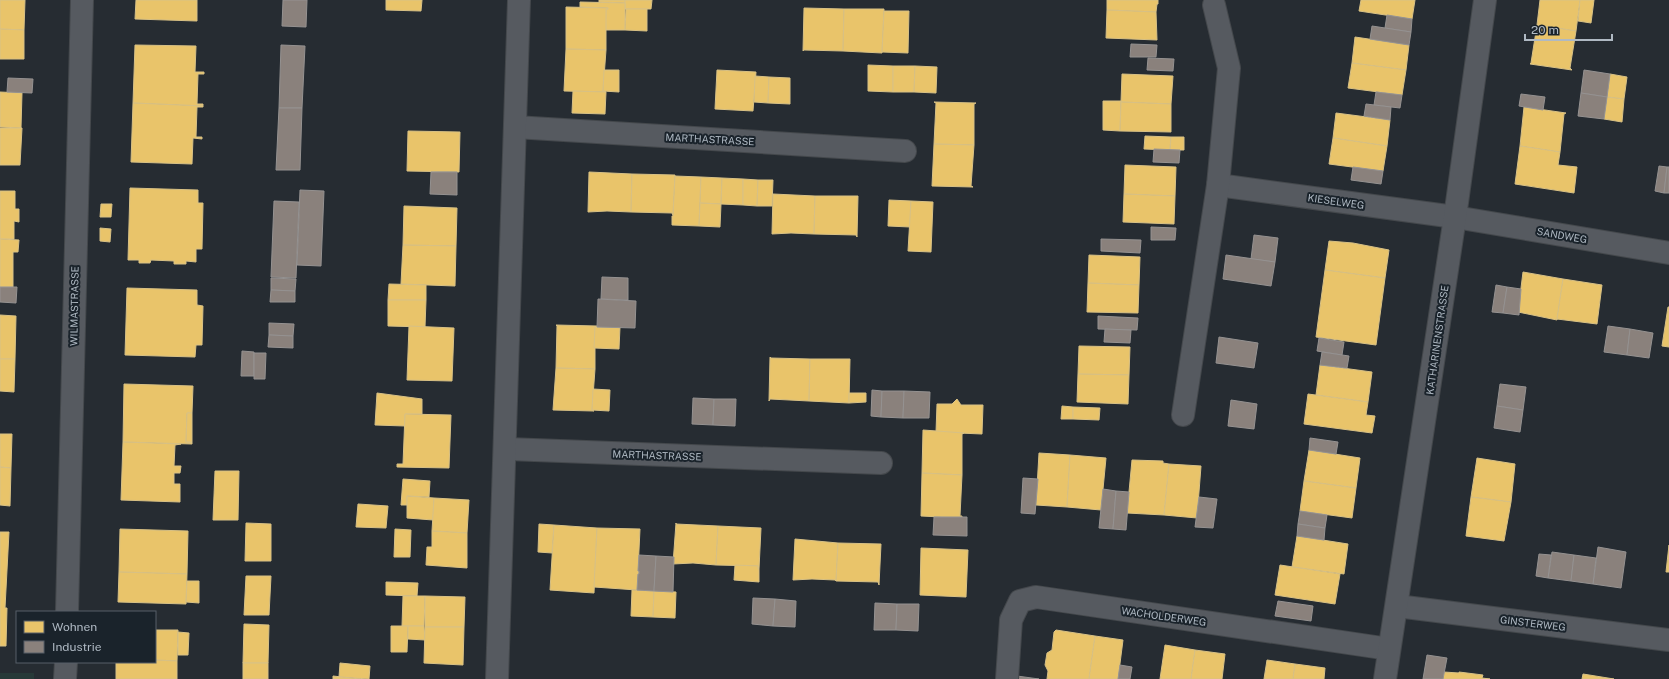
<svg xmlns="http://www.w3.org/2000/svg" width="1669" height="679" viewBox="0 0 1669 679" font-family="'Public Sans',sans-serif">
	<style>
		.green { fill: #273938 }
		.homes { fill: #e9c46a; stroke: #d8c185 }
		.industry { fill: #8a817c; stroke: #959291 }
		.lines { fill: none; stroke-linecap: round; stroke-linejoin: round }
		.minor-casing { stroke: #44484c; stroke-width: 24 }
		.minor { stroke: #565a60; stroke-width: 22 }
		.labels { text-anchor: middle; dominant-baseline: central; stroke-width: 4; stroke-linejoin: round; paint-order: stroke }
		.street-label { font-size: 10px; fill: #afb9c3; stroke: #1a232b }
	</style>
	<rect width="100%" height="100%" fill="#262c32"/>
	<rect class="green" x="0" y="673" width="34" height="6"/>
	<g class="homes">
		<polygon points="0,0 25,0 24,30 0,29"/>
		<polygon points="136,0 197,0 197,21 135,19"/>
		<polygon points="386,0 422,0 421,11 386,10"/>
		<polygon points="599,0 625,0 625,3 599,2"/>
		<polygon points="625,0 652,0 651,9 625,9"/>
		<polygon points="1107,0 1158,0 1158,4 1157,4 1156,12 1107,10"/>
		<polygon points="1361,0 1415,0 1412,19 1359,11"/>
		<polygon points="1540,0 1580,0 1576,31 1537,25"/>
		<polygon points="1580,0 1594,0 1591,23 1578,21"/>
		<polygon points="580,2 625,3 625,30 605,30 606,9 608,9 608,8 580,7"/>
		<polygon points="566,7 608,8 608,9 606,9 606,50 566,49"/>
		<polygon points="804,8 844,9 843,51 804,50 803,51"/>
		<polygon points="626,9 647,9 647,31 625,30"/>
		<polygon points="844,9 884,9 882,53 843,51"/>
		<polygon points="1107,10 1156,12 1157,40 1106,38"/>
		<polygon points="884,11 909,11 908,53 882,52"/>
		<polygon points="1537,25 1576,31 1570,68 1572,70 1530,64 1531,63"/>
		<polygon points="0,29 24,30 24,59 0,59"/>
		<polygon points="1355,37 1409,45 1406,70 1352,63"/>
		<polygon points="135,45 196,46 195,72 204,72 204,74 198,74 197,104 203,104 203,106 133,103"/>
		<polygon points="566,49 606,50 603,91 606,92 564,91"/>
		<polygon points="1352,63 1406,70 1402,95 1348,88"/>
		<polygon points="868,65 893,66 893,92 868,91"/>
		<polygon points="893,66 915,66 914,92 893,92"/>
		<polygon points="915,66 937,67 936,93 914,92"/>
		<polygon points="604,70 619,70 619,92 603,91"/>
		<polygon points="717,70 756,72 753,111 715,109"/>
		<polygon points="1122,74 1173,76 1171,104 1121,102"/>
		<polygon points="1610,74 1627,77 1624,99 1607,97"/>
		<polygon points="755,76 769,77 768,103 754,102"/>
		<polygon points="769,77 790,78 790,104 768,103"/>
		<polygon points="573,91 606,92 605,114 572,113"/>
		<polygon points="0,92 22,93 21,128 0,127"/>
		<polygon points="1607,97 1624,99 1622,122 1604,119"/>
		<polygon points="1103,101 1121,101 1120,131 1103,130"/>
		<polygon points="934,102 976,103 974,104 974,145 934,144 936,103"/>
		<polygon points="1121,102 1171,104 1171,132 1120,131"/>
		<polygon points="133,103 203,106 203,107 197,107 196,137 202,137 202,139 193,138 192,164 131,162"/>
		<polygon points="1524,107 1566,113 1564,114 1560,152 1520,146"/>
		<polygon points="1336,113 1390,120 1387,146 1333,138"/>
		<polygon points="0,128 22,128 20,165 0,165"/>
		<polygon points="408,131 460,132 459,172 407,171"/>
		<polygon points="1145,136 1171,137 1170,150 1144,149"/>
		<polygon points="1171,137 1184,137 1184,150 1170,150"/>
		<polygon points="1333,138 1387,146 1383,171 1329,164"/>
		<polygon points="934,144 974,145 971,186 973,187 932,186"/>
		<polygon points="1520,146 1560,152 1558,165 1577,167 1574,193 1515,184"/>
		<polygon points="1125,165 1176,167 1175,196 1124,194"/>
		<polygon points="589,172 632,174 631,212 607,211 588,212"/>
		<polygon points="632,174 675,175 673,215 672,213 631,212"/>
		<polygon points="675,176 701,177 699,226 672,225 672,216 673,216"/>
		<polygon points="701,177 722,178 721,204 700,203"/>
		<polygon points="722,178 743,179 743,205 721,204"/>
		<polygon points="743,179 758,180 757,206 743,205"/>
		<polygon points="758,180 773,180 772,206 757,206"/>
		<polygon points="130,188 198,190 198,203 203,203 202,249 196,249 196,262 186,261 186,264 174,264 174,261 151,260 150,263 139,263 139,260 128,260"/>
		<polygon points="0,191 15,191 15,209 19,209 19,222 14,221 14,239 0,239"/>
		<polygon points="773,194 815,196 814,234 791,233 772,234"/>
		<polygon points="1124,194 1175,196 1174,224 1123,222"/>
		<polygon points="815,196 858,196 857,237 856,235 814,234"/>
		<polygon points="889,200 911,201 910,227 888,226"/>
		<polygon points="911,201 933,202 931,252 908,251"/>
		<polygon points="700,203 721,204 720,227 699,226"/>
		<polygon points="101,204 112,204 111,217 100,217"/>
		<polygon points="404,206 457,208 456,246 403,245"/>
		<polygon points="100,228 111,229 110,242 100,241"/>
		<polygon points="0,239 19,240 18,252 13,252 13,287 0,287"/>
		<polygon points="1329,241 1353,243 1389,250 1385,278 1325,270"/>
		<polygon points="403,245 456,246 455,286 401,284"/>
		<polygon points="1089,255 1140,257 1139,285 1088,283"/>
		<polygon points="1325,270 1385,278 1376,345 1316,337"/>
		<polygon points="1523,272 1563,279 1557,320 1518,312"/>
		<polygon points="1563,279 1602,285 1597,324 1557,319"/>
		<polygon points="1088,283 1139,285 1138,313 1087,312"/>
		<polygon points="389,284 426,285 426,300 388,300"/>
		<polygon points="127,288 197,290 197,305 203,306 202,345 196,345 195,357 125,355"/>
		<polygon points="388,300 426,300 425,327 388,326"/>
		<polygon points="1668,307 1669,307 1669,347 1662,346"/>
		<polygon points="0,315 16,316 15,359 0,359"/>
		<polygon points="556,325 597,326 597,328 595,327 595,369 556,368 557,326"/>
		<polygon points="409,326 454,328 452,381 407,380"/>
		<polygon points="595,327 620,327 619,349 594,348"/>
		<polygon points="1079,346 1130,347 1129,375 1078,374"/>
		<polygon points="770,357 771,358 810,359 809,401 770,399 769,401"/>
		<polygon points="0,359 15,359 14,392 0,391"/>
		<polygon points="810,359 850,359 849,403 809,401"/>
		<polygon points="1320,365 1372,372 1368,402 1316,395"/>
		<polygon points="556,368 595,369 592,410 594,411 553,410"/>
		<polygon points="1078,374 1129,375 1128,404 1077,402"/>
		<polygon points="124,384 193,386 192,413 187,413 186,442 192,442 192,444 123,442"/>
		<polygon points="593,389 610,390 609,411 592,410"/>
		<polygon points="377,393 422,399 422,414 405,414 405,426 375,425"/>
		<polygon points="849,393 866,393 866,402 849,403"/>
		<polygon points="1308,394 1368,402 1366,415 1375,416 1372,433 1304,424"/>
		<polygon points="957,399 961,405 983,405 982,434 936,432 937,404 952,404"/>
		<polygon points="1062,406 1073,407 1073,419 1061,419"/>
		<polygon points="1073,407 1100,408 1099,420 1073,419"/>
		<polygon points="187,413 192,413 192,442 186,442"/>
		<polygon points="405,414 451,415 449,468 397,467 397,464 403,464"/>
		<polygon points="923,430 964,433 962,434 962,475 922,473"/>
		<polygon points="0,434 12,434 11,468 0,467"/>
		<polygon points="123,442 181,444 175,445 174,466 181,466 180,473 174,473 174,484 180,484 180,502 121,500"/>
		<polygon points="1309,450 1360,458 1356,488 1304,481"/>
		<polygon points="1039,453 1070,455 1067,507 1036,505"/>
		<polygon points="1070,455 1106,458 1101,510 1067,507"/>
		<polygon points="1477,458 1515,464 1511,502 1471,497"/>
		<polygon points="1132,460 1163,461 1163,463 1169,464 1164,515 1127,513"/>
		<polygon points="1169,464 1201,466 1197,518 1164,515"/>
		<polygon points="0,467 11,468 10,506 0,505"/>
		<polygon points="215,471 239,471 238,520 213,520"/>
		<polygon points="922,473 962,475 960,516 962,516 962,518 921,516"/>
		<polygon points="403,479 430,481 429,497 407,496 407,505 401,505"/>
		<polygon points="1304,481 1356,488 1352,518 1300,511"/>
		<polygon points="407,496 434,498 433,520 407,518"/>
		<polygon points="1471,497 1511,502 1504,541 1466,536"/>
		<polygon points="434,498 469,500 467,533 432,531"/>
		<polygon points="358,504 388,506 386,528 356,527"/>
		<polygon points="246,523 271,524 271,561 245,561"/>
		<polygon points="676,523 676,524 718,526 716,565 693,563 673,564"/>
		<polygon points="539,524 554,525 552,553 538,552"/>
		<polygon points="554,525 597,528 594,593 550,590"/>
		<polygon points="718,526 761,528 759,569 758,569 758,566 716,565"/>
		<polygon points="597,528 640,529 638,571 639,571 639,574 638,574 637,590 594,587"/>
		<polygon points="120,529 188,531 187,574 119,572"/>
		<polygon points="395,529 411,530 410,557 394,557"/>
		<polygon points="432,531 467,533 467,568 426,565 427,547 432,547"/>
		<polygon points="0,532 9,532 5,608 7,608 6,646 0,646"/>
		<polygon points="1297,536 1348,544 1344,574 1292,567"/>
		<polygon points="795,539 838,543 836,581 835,580 812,579 793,580"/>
		<polygon points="838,543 881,544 879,585 878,582 836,581"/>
		<polygon points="1669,545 1669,572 1666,572"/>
		<polygon points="921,548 968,550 966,597 920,595"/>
		<polygon points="735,565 758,566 758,569 759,569 759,582 734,580"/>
		<polygon points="1280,565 1340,574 1335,604 1275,595"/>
		<polygon points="119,572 187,574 186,604 118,602"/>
		<polygon points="246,576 271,576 269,615 244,615"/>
		<polygon points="187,581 199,581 199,603 186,602"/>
		<polygon points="386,582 418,583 417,596 386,595"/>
		<polygon points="632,590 654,591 653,617 631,616"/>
		<polygon points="654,591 676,592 675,618 653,617"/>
		<polygon points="403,596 425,596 424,626 402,626"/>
		<polygon points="425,596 465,597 464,627 425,627"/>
		<polygon points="244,624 269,625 268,663 243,663"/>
		<polygon points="391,626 408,626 407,652 391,652"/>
		<polygon points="408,626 424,626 425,640 408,639"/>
		<polygon points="425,627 464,627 463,665 424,663"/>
		<polygon points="155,630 178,630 177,661 155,660"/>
		<polygon points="1056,630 1095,636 1089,679 1047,679 1048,671 1045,665 1047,653 1052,650 1054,632"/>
		<polygon points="178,632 189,633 188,655 178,655"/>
		<polygon points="1095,636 1123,640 1118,679 1089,679"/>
		<polygon points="1165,645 1195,650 1191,679 1160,679"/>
		<polygon points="1195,650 1225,654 1222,679 1191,679"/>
		<polygon points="155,660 177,661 177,679 116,679 116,662 155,662"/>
		<polygon points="1267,660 1295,664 1293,679 1264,679"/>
		<rect x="243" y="663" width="25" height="16"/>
		<polygon points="340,663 370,666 369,679 339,677"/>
		<polygon points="1295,664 1325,668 1324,679 1293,679"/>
		<polygon points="1444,672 1459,673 1459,672 1483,675 1482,678 1490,679 1443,679"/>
		<polygon points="1583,674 1614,679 1582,679"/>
		<polygon points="333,676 360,679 333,679"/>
	</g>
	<g class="industry">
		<polygon points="283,0 307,0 306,27 282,26"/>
		<polygon points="1387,15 1412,19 1411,32 1385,28"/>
		<polygon points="1372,26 1411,32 1409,45 1370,39"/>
		<polygon points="1131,44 1157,45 1156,57 1130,57"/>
		<polygon points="281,45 305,46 302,108 279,108"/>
		<polygon points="1148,58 1174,59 1173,71 1147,70"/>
		<polygon points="1584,70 1610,74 1607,97 1581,93"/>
		<polygon points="8,78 33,79 32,93 7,92"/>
		<polygon points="1376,92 1402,95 1400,108 1374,105"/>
		<polygon points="1581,93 1607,97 1604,119 1578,116"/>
		<polygon points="1521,94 1545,97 1543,110 1519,106"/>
		<polygon points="1366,104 1391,107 1390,120 1364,116"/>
		<polygon points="279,108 302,108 300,170 276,170"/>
		<polygon points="1154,149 1180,150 1179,163 1153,162"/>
		<polygon points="1659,166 1667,167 1664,193 1655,191"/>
		<polygon points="1353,167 1383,171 1381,184 1351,180"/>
		<polygon points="1667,167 1669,167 1669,193 1664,193"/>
		<polygon points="431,172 457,172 457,195 430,194"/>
		<polygon points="300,190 324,191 321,266 297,265"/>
		<polygon points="274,201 299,202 296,278 271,277"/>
		<polygon points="1151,227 1176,228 1175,240 1151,240"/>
		<polygon points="1254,235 1278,238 1275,262 1251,259"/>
		<polygon points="1101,239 1141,240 1140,253 1101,251"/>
		<polygon points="1226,255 1275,262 1271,286 1223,279"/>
		<polygon points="602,277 628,278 628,300 601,299"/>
		<polygon points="271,278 296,279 295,291 271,290"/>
		<polygon points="1496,285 1507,287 1503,313 1492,312"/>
		<polygon points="0,287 17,287 16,303 0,302"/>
		<polygon points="1507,287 1521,289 1519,315 1503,313"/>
		<polygon points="271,290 295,291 295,302 270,302"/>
		<polygon points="598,299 636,301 635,328 597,327"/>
		<polygon points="1098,316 1138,318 1137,330 1098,329"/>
		<polygon points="269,323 294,324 293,336 269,335"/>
		<polygon points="1608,326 1630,329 1627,355 1604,352"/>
		<polygon points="1105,329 1131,330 1130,343 1104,342"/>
		<polygon points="1630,329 1653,333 1649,358 1627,355"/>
		<polygon points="269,335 293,336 293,348 268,347"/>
		<polygon points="1219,337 1258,343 1254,368 1216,363"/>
		<polygon points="1319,338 1344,342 1342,355 1317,351"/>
		<polygon points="242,351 254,352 254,376 241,376"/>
		<polygon points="1322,352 1349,356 1347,368 1320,365"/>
		<polygon points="254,353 266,353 265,379 254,379"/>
		<polygon points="1500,384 1526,387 1523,410 1497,406"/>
		<polygon points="872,390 882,391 881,417 871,416"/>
		<polygon points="882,391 904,391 903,418 881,417"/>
		<polygon points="904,391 930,392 929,418 903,418"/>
		<polygon points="693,398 714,399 713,425 692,424"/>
		<polygon points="714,399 736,399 735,426 713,425"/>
		<polygon points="1231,400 1257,404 1254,429 1228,426"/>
		<polygon points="1497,406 1523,410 1520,432 1494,428"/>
		<polygon points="1310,438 1338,442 1336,454 1309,450"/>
		<polygon points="1023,478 1038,479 1035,514 1021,513"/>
		<polygon points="1103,489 1116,491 1113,529 1099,528"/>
		<polygon points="1116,491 1129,492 1126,530 1113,529"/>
		<polygon points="1199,497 1217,499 1213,528 1195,527"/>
		<polygon points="1300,511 1327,515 1325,528 1298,524"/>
		<polygon points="934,517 967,517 967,536 933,535"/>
		<polygon points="1298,524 1325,528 1324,540 1297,536"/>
		<polygon points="1598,547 1626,552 1621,588 1593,584"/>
		<polygon points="1552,552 1574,555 1571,581 1548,578"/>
		<polygon points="1539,554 1551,555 1548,578 1536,576"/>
		<polygon points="639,555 656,556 654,591 637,590 638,574 639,574 639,571 638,571"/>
		<polygon points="1574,555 1596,558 1593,584 1571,581"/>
		<polygon points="656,556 674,557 673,592 654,591"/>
		<polygon points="753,598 775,599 773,626 752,624"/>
		<polygon points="775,599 796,601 795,627 773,626"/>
		<polygon points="1278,601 1313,606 1311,621 1275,616"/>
		<polygon points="875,603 897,604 896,630 874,630"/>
		<polygon points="897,604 919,604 918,631 896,630"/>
		<polygon points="1427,655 1447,658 1443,679 1423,679"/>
		<polygon points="1120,665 1132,667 1130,679 1118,679"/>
		<polygon points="1017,676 1039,679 1016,679"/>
	</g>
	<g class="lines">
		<g class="minor-casing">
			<g id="minor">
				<polyline points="515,127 905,151"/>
				<polyline points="1218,185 1455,217 1669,253"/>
				<polyline points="1183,415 1218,185 1229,68 1214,5"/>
				<polyline points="505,449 881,463"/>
				<polyline points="1397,606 1669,640"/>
				<polyline points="67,612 82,0"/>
				<polyline points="65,679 66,662"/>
				<polyline points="497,679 519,0"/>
				<polyline points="1007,679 1011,620 1020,601 1036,597 1389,649"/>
				<polyline points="1385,679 1455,217 1485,0"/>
			</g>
		</g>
		<use href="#minor" class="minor"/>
	</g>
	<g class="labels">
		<g class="street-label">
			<text transform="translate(710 139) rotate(3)">MARTHASTRASSE</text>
			<text transform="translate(1336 201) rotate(8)">KIESELWEG</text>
			<text transform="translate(1562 235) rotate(10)">SANDWEG</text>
			<text transform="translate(74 306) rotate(-89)">WILMASTRASSE</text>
			<text transform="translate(1437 340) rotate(-82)">KATHARINENSTRASSE</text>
			<text transform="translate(657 455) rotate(2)">MARTHASTRASSE</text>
			<text transform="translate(1164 616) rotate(8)">WACHOLDERWEG</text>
			<text transform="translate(1533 623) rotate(7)">GINSTERWEG</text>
		</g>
	</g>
	<rect x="16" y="611" width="140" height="52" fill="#1a232b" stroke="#565f68"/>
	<rect x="24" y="621" width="20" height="12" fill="#e9c46a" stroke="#565f68"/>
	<text x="52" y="631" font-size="12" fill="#afb9c3">Wohnen</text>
	<rect x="24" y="641" width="20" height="12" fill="#8a817c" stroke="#565f68"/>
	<text x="52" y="651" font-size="12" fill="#afb9c3">Industrie</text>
	<path d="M1525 34v6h87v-6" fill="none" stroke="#afb9c3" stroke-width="2"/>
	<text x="1531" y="34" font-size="12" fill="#afb9c3" stroke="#1a232b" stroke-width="3" paint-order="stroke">20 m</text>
</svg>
